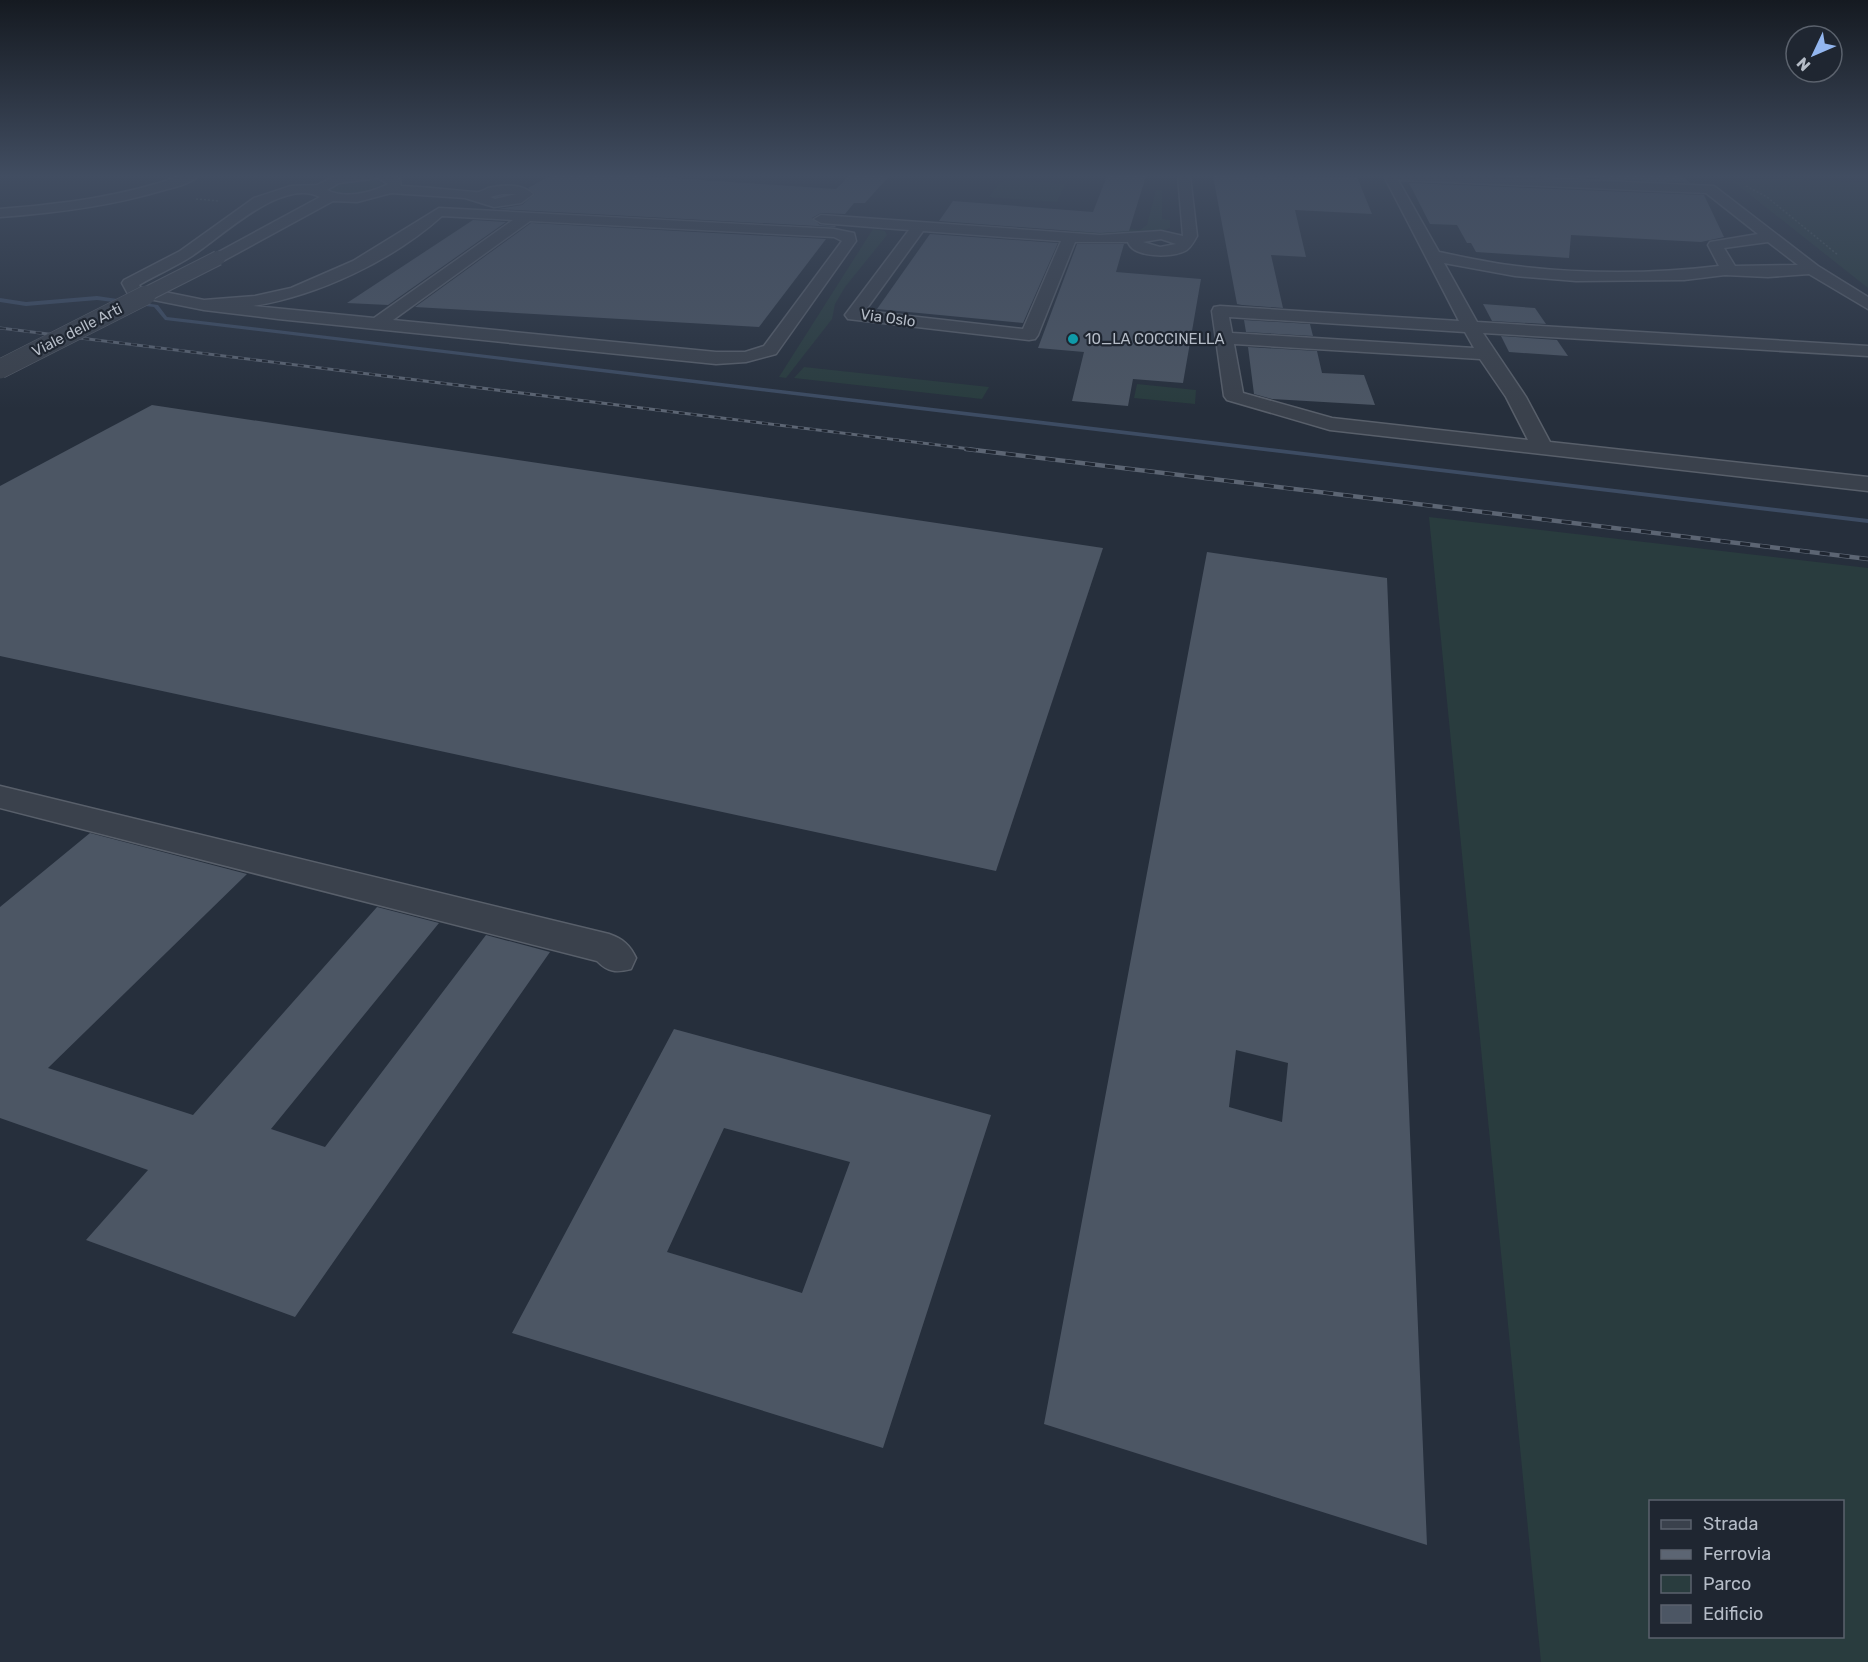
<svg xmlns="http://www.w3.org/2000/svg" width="1868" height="1662" viewBox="0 0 1868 1662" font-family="Rubik,sans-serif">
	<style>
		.green { fill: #293c3e; fill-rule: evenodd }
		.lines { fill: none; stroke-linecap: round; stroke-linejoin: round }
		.stream { fill: #3d4c63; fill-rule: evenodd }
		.building { fill: #4c5664; fill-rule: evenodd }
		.minor-casing { stroke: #585f6a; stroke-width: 3 }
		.path { stroke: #48595c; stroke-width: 1.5; stroke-dasharray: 2 2; stroke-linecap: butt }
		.minor { fill: #3a414c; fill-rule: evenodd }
		.rail-far1-casing { stroke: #5c6573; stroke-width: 3 }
		.rail-casing { stroke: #5c6573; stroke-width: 4.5 }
		.rail-far1 { stroke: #1f2631; stroke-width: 2; stroke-dasharray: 6; stroke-linecap: butt }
		.rail { stroke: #1f2631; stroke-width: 3; stroke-dasharray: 10; stroke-linecap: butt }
		.minor-bridge-far1-casing { stroke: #585f6a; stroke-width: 16; stroke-linecap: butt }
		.minor-bridge-casing { stroke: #585f6a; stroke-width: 20; stroke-linecap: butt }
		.minor-bridge-far1 { stroke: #3a414c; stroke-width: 14 }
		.minor-bridge { stroke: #3a414c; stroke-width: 19 }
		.culture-dot { fill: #0f9aa8; stroke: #1f2631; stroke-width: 2 }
		.labels { text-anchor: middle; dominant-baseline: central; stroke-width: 4.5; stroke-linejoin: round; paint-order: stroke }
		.far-street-label { font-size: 15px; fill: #b5bcc7; stroke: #1f2631 }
		.far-poi-label { font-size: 15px; fill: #b5bcc7; stroke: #1f2631; text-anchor: start }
	</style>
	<rect width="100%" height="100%" fill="#262f3c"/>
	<g class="green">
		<polygon points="1750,176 1868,183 1868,288 1734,182 1746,182"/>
		<path d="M 362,180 L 377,181 L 383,184 C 372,194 341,199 330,189 L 337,184 Z"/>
		<polygon points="1008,180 1065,184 1057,202 989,197 999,183"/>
		<polygon points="1156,190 1162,190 1162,219 1170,220 1170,228 1162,231 1118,236 1072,233 1074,225 1140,230 1147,225"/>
		<polygon points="873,229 885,231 887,235 845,287 835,304 832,319 786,378 779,377"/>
		<polygon points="804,367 989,387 982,399 794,378"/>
		<polygon points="1137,384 1196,390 1195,404 1134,398"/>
		<path d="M 1429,517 L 1868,568 L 1868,1662 L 1541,1662 ZM 1650,1502 L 1842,1502 L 1842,1636 L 1650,1636 Z"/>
	</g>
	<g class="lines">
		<polygon class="stream" points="97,296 158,305 167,317 1868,519 1868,523 165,320 154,307 97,300 26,306 0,302 0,298 26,302"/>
	</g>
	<g class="building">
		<polygon points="550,176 643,176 836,189 849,176 889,176 865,203 854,203 845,214 821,213 812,218 820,225 836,226 835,227 497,209 522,205 535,194 528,188"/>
		<polygon points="1107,176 1146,176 1129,231 1100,233 939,221 953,201 1093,212"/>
		<polygon points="1213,176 1357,177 1372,214 1295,210 1306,257 1271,255 1283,308 1242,305 1237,304"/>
		<polygon points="1547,176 1682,176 1690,183"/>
		<polygon points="1409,183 1704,195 1724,237 1701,242 1571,235 1569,258 1476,252 1471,243 1467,243 1457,225 1430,224"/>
		<polygon points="473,220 506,222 388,305 347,303"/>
		<polygon points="531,223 826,239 759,327 415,307"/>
		<polygon points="930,234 1058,243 1023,323 877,309"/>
		<polygon points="1077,244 1124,244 1116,272 1201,279 1183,383 1133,379 1128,406 1072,401 1084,352 1038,348"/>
		<polygon points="1483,304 1535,308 1546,324 1492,321"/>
		<polygon points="1244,320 1310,324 1313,336 1246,332"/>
		<polygon points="1501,336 1557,340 1568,356 1509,352"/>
		<polygon points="1248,347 1317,351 1322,373 1364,375 1375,405 1272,399 1254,394"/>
		<polygon points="152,405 1103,548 996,871 0,656 0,486"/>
		<path d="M 1207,552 L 1387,578 L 1427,1545 L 1044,1424 ZM 1236,1050 L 1288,1063 L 1282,1122 L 1229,1107 Z"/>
		<polygon points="90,833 247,874 48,1068 193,1115 377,907 439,923 271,1129 325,1147 486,935 550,952 295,1317 86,1240 148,1170 0,1118 0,907"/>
		<path d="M 674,1029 L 991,1115 L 883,1448 L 512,1333 ZM 724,1128 L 850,1162 L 802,1293 L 667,1252 Z"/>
	</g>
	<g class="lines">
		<g class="minor-casing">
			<g id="minor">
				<path d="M 180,176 L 198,176 C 190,184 175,187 164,190 C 111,206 56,213 0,217 L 0,209 C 61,204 122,197 180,176 Z"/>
				<path d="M 335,176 L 395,176 L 400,180 L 401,186 C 426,187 451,190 475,192 C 479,193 484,190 488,188 C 502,185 522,183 533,194 L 521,203 L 494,207 L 465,198 L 391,193 L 357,202 L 333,201 L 223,261 L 213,261 L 210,258 L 213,255 L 320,197 C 282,177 223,236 192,256 C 175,267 156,275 139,285 L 140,287 L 204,300 L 255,296 L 291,288 L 353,261 L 439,208 L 834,229 L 854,233 L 856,241 L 776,354 L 746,362 L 716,364 L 278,319 L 204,310 L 134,296 L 128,294 L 122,283 L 124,280 L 180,251 L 254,198 L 291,186 L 317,185 ZM 378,178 L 388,184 C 370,193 345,199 327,190 L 339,183 ZM 502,194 L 516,194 L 495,199 L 490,197 ZM 442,216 L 513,220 L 374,318 L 253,306 C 318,296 393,260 442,216 ZM 530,221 L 834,237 L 842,241 L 764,346 L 745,352 L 716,352 L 393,320 Z"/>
				<path d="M 1178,176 L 1190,176 L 1197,236 C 1194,241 1191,248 1185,251 C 1172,258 1133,258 1128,242 L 1075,242 L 1038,335 L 1035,339 L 1029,340 L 848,319 L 845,315 L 909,230 L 821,223 L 814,219 L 821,215 L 1100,235 L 1161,231 L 1183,236 ZM 923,231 L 1061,241 L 1023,329 L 865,311 ZM 1161,239 L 1176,244 L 1160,247 L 1143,242 Z"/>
				<path d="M 1384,176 L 1494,176 L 1714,186 L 1818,266 L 1868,297 L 1868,309 L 1809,274 L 1768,277 L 1725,275 L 1684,280 L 1576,281 L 1515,276 L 1444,263 L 1477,322 L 1868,346 L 1868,356 L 1483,333 L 1526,397 L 1550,442 L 1868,477 L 1868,491 L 1330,430 L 1227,400 L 1224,396 L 1212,311 L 1214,307 L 1220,306 L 1459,321 ZM 1398,180 L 1706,193 L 1758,234 L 1710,242 L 1708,245 L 1719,266 C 1653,274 1583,274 1516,266 C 1490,263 1464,257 1439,252 ZM 1768,242 L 1798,265 L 1735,266 L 1724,248 ZM 1229,317 L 1465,332 L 1474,348 L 1232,333 ZM 1234,344 L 1480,359 L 1506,397 L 1528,440 L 1332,418 L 1243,393 Z"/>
				<path d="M 0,786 L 609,934 C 623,939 630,945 636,958 L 631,969 C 616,973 608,972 597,961 L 0,808 Z"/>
			</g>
		</g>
		<g class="path">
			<polyline points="1746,186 1767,197 1838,255"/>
			<polyline points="196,199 219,201"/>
		</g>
		<use href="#minor" class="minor"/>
		<g class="rail-far1-casing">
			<polyline id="rail-far1" points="0,328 978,450"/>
		</g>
		<g class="rail-casing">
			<polyline id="rail" points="966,449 1868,559"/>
		</g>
		<use href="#rail-far1" class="rail-far1"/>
		<use href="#rail" class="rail"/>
		<g class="minor-bridge-far1-casing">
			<polyline id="minor-bridge-far1" points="143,296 218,258"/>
		</g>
		<g class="minor-bridge-casing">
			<polyline id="minor-bridge" points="0,369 146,295"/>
		</g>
		<use href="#minor-bridge-far1" class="minor-bridge-far1"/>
		<use href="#minor-bridge" class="minor-bridge"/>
	</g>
	<linearGradient id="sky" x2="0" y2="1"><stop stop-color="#151a21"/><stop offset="0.43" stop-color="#414d61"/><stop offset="1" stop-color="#414d61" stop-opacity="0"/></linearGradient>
	<rect width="1868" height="409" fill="url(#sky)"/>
	<circle class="culture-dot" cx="1073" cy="339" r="6"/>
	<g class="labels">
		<g class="far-street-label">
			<text transform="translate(888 318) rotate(8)">Via Oslo</text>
			<text transform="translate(77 330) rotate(-27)">Viale delle Arti</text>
		</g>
		<g class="far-poi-label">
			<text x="1085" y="339">10_LA COCCINELLA</text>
		</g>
	</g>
	<rect x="1649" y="1500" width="195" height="138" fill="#1f2631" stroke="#5b626d" stroke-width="1.5"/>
	<rect x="1661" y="1520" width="30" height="9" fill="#3a414c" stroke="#5b626d" stroke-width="1.5"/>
	<text x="1703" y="1530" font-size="18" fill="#b5bcc7">Strada</text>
	<rect x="1661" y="1550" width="30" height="9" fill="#5c6573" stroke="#5b626d" stroke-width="1.5"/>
	<text x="1703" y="1560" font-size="18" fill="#b5bcc7">Ferrovia</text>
	<rect x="1661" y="1575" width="30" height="18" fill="#293c3e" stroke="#5b626d" stroke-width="1.5"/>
	<text x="1703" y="1590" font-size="18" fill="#b5bcc7">Parco</text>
	<rect x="1661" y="1605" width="30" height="18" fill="#4c5664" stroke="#5b626d" stroke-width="1.5"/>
	<text x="1703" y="1620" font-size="18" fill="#b5bcc7">Edificio</text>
	<g transform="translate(1814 54) rotate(226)"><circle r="28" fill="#1f2631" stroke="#5b626d" stroke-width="1.5"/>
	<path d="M0-4.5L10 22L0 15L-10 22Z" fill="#93b6ef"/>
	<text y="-9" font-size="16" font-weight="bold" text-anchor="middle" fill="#b5bcc7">N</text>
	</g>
</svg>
